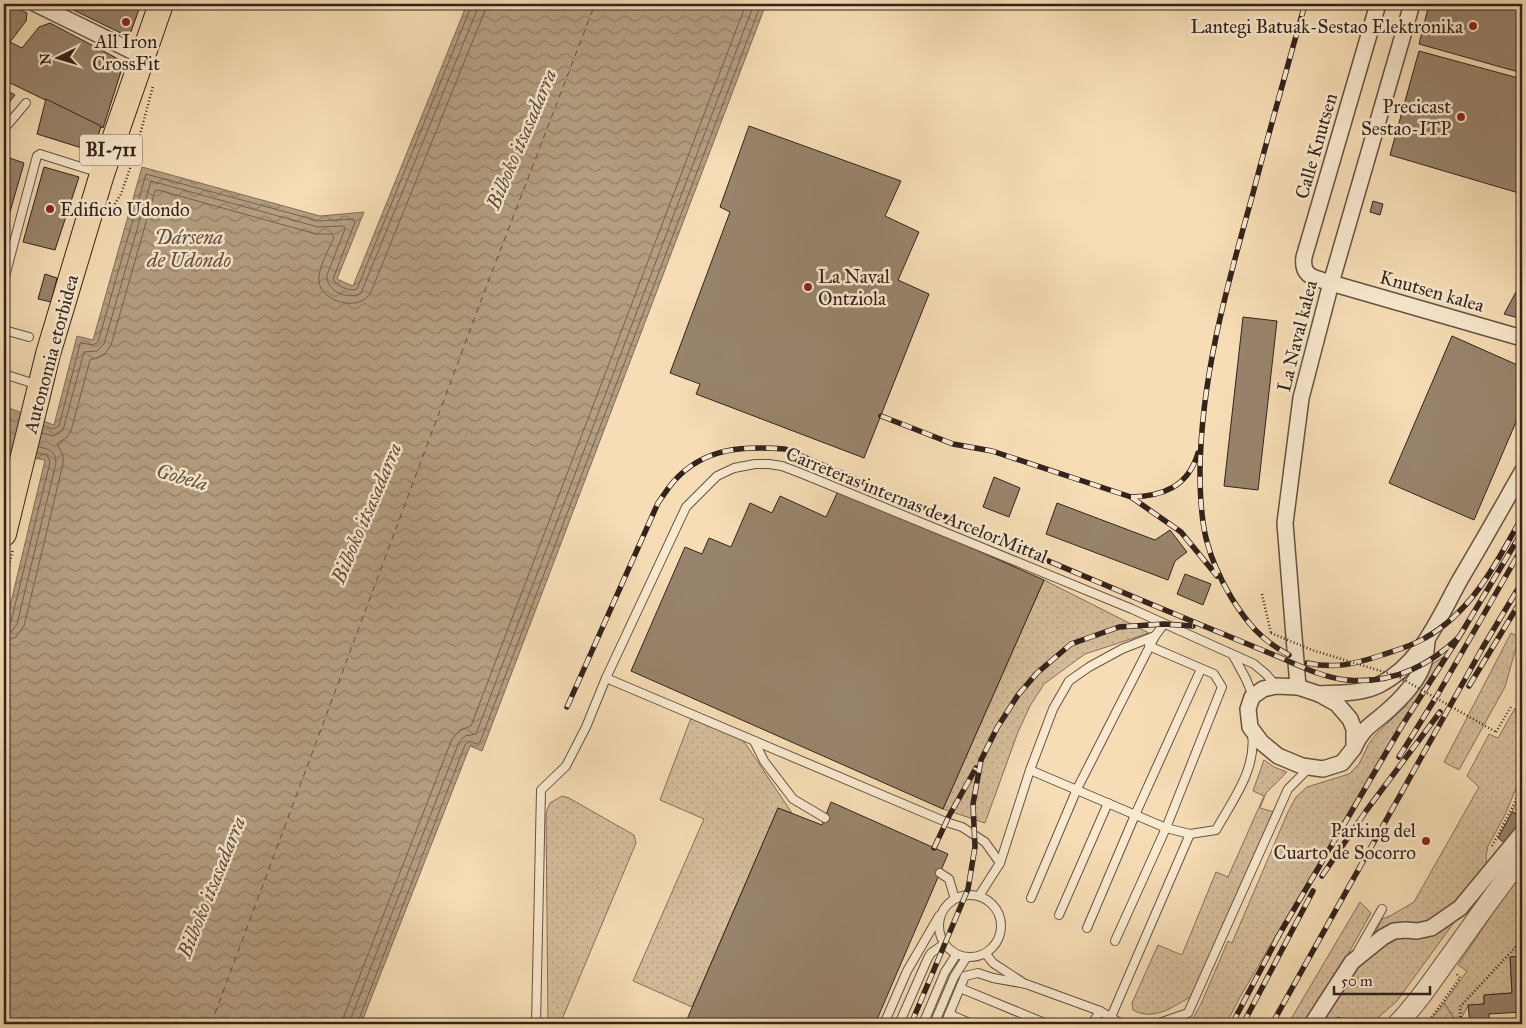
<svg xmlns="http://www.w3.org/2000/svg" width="1526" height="1028" viewBox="0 0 1526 1028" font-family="'IM FELL Great Primer',serif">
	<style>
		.grass { fill: url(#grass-dots); stroke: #84705c }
		.garden { fill: url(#garden-furrows); stroke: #84705c }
		.water { fill: url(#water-waves); stroke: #806d59 }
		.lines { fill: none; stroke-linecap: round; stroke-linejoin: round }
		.shore { stroke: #74604f; stroke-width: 1 }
		.ferry { stroke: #604e40; stroke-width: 1; stroke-dasharray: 6 5; stroke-linecap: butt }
		.building { fill: #98846c; stroke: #33231d }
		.service-casing { stroke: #645243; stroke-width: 10 }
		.minor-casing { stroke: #645243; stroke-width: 18 }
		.tertiary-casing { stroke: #645243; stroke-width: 21 }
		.primary-casing { stroke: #33231d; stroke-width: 26 }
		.path { stroke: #33231d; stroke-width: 2.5; stroke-dasharray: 1 2.5; stroke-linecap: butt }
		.service { stroke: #f9e9cf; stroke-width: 8 }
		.minor { stroke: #f9e9cf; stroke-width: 15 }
		.tertiary { stroke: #f9e9cf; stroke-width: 19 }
		.primary { stroke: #f6ddb5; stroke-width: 24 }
		.rail-casing { stroke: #33231d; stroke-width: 5.5 }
		.rail { stroke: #f9e9cf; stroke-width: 4; stroke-dasharray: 11; stroke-linecap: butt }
		.path-bridge { stroke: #33231d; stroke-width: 2.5; stroke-dasharray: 1 2.5; stroke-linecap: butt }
		.poi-dot { fill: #8f2418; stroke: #f9e9cf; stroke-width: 2 }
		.labels { text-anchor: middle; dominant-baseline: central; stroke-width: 5; stroke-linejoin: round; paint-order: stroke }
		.shield { fill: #f9e9cf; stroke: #6e5e52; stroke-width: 1 }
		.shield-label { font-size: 18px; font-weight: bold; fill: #33231d }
		.poi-label { font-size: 19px; fill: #33231d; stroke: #f9e9cf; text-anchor: end }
		.street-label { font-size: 19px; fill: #33231d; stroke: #f9e9cf }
		.water-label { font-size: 20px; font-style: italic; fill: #604e40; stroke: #f9e9cf }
	</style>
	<defs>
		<pattern id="grass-dots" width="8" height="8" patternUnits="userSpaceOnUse" patternTransform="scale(1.25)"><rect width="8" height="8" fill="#d5bd9b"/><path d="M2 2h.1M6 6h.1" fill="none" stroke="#b7a285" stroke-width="1.8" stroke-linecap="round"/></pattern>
		<pattern id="garden-furrows" width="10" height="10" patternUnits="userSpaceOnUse" patternTransform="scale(1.25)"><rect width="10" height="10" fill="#d5bd9b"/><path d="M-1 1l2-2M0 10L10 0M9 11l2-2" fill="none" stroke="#b7a285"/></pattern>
		<pattern id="water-waves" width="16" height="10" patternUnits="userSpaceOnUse" patternTransform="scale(1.25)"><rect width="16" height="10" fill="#b49e81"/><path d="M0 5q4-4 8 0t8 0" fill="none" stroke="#938069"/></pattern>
	</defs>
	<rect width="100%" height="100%" fill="#f6ddb5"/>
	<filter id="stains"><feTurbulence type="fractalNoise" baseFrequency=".004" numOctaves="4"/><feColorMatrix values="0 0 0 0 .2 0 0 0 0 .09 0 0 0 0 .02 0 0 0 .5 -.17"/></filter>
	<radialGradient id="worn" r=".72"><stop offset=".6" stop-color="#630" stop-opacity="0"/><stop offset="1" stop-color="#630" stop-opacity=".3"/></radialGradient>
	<g class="grass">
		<polygon points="4,453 16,455 4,503"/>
		<polygon points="1044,580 1149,633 1085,654 1044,684 1030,706 1018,732 985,823 943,809"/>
		<polygon points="1511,633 1519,637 1505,687 1459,770 1444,762"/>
		<polygon points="1443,657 1393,736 1240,997 1226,1024 1184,1024 1193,1018 1201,1004 1228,941 1232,943 1288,812 1296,797 1307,787 1349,774 1359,764 1368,745 1376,734 1406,706 1432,664"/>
		<polygon points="1515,708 1522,753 1522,774 1505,815 1488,846 1486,856 1487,868 1458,904 1434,921 1371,940 1382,919 1390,916 1414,902 1479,787 1467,776 1489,734 1498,738"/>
		<polygon points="691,718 739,734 792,813 778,808 692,1007 633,981 704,819 660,800"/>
		<path d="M 1264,760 L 1274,767 L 1287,772 L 1266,793 L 1260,808 L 1274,812 L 1192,996 C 1174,1006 1154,1022 1133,1010 L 1132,1003 L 1158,945 L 1182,955 L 1216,872 L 1228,877 L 1264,796 L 1253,791 Z"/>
		<polygon points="1522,790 1522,817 1512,812"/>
		<polygon points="562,796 569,798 634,835 636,843 560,1024 548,1024 546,813 550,803"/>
		<polygon points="1522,875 1522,954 1518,957 1510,957 1512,993 1484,995 1484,1004 1468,1006 1458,1024 1444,1003 1467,971 1458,965 1507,892"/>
		<polygon points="1360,902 1371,913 1343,963 1303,1024 1288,1024"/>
		<polygon points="1458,917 1397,1001 1371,1024 1343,1024 1340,1017 1330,1019 1324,1024 1315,1024 1356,966 1383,941"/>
	</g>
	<polygon class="garden" points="1444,1003 1458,1024 1431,1024 1432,1018"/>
	<polygon class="water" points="467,4 766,4 482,751 470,746 361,1024 4,1024 4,631 45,460 4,453 4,406 54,425 77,336 93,340 142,167 320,216 364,212 337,279 353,286"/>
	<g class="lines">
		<g class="shore">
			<path d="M 44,426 L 53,429 L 59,426 L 80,344 L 82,343 L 93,345 L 98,342 L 146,174 L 319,221 L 353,219 L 355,222 L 333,279 C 336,286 350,292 357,289 L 472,4"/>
			<path d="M 42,433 L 54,436 L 63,430 L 84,352 L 97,351 L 104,344 L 151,181 L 318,227 L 344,226 L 345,229 L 327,275 C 325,291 349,301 361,293 L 477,10 L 478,4"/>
			<polyline points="4,627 8,626 11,622 50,462 47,455 37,453"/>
			<path d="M 4,633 L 12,631 L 17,624 L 56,463 C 56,451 49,449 39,447"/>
			<path d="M 4,641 L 16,637 L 24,626 L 63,464 L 63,455 L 57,444 L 67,437 L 71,431 L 90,360 L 104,355 L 111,345 L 155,191 L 158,190 L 316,234 L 332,234 L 334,237 C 329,249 317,270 319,282 C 322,302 360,313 371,292 L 484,13 L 486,4"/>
			<polyline points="343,1024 344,1016 452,739 460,730 471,726 746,4"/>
			<polyline points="350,1024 351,1018 459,742 465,736 476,734 754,4"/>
			<polyline points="357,1024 465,745 469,741 477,744 480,742 761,4"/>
		</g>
		<polyline class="ferry" points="211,1024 485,290 595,4"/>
	</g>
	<g class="building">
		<polygon points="4,4 8,4 27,13 26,21 10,42 22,48 39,27 50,23 124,62 103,128 4,80"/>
		<polygon points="61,4 141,4 129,37"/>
		<polygon points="1429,4 1511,4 1522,7 1522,73 1419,44"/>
		<polygon points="1419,51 1522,79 1522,194 1390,155"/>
		<polygon points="4,89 15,95 4,109"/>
		<polygon points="46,99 101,126 93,155 84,152 85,149 37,134"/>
		<polygon points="749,126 901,181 885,216 919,232 898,280 929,294 864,458 696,394 700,384 670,373 730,212 720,207"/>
		<polygon points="4,156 24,163 8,219 4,218"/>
		<polygon points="44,167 79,177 55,250 23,242"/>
		<polygon points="1373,201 1383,204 1380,215 1370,212"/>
		<polygon points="45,274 57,278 51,302 38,299"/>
		<polygon points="1522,281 1522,319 1504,314"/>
		<polygon points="1243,317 1277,321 1258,490 1224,486"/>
		<polygon points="1452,336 1522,367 1522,408 1474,520 1389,483"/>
		<polygon points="994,477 1020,488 1009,517 983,507"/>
		<polygon points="839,489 1044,580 943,809 631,671 685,547 702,554 709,538 731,547 750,503 772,513 780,496 826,517"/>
		<polygon points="1057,503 1155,540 1170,530 1187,552 1175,561 1168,580 1046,534"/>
		<polygon points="1185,574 1211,584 1203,605 1177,594"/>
		<polygon points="831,802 948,854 875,1024 685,1024 778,808 822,825"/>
		<polygon points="1512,812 1522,817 1522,827 1508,845 1498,838"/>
		<polygon points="1522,956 1522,1012 1489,1014 1489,1024 1470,1024 1468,1005 1484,1004 1484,995 1512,993 1510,957"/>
	</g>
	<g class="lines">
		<g class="service-casing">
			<g id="service">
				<polyline points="4,129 26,103"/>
				<polyline points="4,280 37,156 40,154 43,155 100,173"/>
				<polyline points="4,330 29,337"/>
				<polyline points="4,374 38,385"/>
				<polyline points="1233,655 1246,679 1253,696"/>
				<polyline points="606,678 946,822 962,827 985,842 1000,863"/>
				<polyline points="754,741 764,761 793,799 825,818"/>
				<polyline points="1030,770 1053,709 1069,681 1089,667 1122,649 1155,636"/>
				<polyline points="940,873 949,879 955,899"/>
				<circle cx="970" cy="926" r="31"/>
				<path d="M 979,896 L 1000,863 L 1030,770 L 1166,828 L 1190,834 L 1216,830 C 1232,801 1257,769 1252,734"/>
				<polyline points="1031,898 1077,789 1155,636 1164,624"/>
				<polyline points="1059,915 1108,803"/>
				<polyline points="1087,928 1135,815 1201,669"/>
				<polyline points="1115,941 1166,828 1222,687 1214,674 1149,646"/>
				<polyline points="1358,951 1382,909"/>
				<polyline points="986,954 993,963 1022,982"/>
				<polyline points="960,988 1047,1024"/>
				<polyline points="949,1014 972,1024"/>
				<polyline points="536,1024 541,790 566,766 586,727 606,678 686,507 717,476 734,468 755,464 769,464 782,466 803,474 1132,609 1254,664 1266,674 1276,686"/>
				<polyline points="884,1024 907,971 939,916"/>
				<polyline points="899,1024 928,958 931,953 944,944"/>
				<polyline points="923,1024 945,972 956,955"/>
				<polyline points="934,1024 954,977 966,958"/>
				<polyline points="945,1024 965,976 978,973 993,978 1026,984 1100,1011 1120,1023 1131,1024"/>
				<polyline points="1092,1024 1100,1011"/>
				<polyline points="1108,1024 1190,834"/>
				<polyline points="1156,1024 1188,1013 1288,789 1310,767"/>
			</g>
		</g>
		<g class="minor-casing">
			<g id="minor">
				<polyline points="36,4 142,56"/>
				<path d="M 1378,4 L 1304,257 C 1301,278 1316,278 1331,283 L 1522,338"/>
				<polygon points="1276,686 1298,687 1319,694 1337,704 1350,719 1354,729 1354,748 1342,763 1323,769 1302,766 1278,756 1261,742 1250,727 1248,709 1252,697 1263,689"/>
				<polyline points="1298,687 1285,523 1301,398 1331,283 1412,4"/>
				<path d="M 1319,694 C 1339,693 1361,694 1379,685 C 1422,663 1439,617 1461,578 C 1482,543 1502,507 1522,472"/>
				<path d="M 1354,747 C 1362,729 1371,725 1385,713 C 1400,700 1416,684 1423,665 C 1426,658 1426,649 1427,642"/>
				<polyline points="1312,1024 1352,962 1383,937 1394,931 1406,930 1417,931 1431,928 1460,908 1522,833"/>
			</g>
		</g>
		<g class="tertiary-casing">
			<path id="tertiary" d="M 1397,1024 C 1414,1007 1428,987 1442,967 C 1469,930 1494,893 1522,858"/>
		</g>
		<g class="primary-casing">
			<polyline id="primary" points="4,534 48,354 102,174 161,4"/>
		</g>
		<g class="path">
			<polyline points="179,9 181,4"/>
			<polyline points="111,210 121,194 134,157 153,86"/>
			<polyline points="4,586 13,549"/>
			<polyline points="1262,594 1271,633"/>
			<polyline points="1520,695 1522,726"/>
			<polyline points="1496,732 1512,705"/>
			<polyline points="1492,846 1514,804 1522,782"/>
			<polyline points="1498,1023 1522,1022"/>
			<polyline points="1331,1024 1337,1023 1336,1024"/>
			<polyline points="1429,1024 1431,1018 1460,978 1456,973"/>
			<polyline points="1461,1024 1460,1007 1522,940"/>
		</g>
		<use href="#service" class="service"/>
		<use href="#minor" class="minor"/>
		<use href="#tertiary" class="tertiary"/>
		<use href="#primary" class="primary"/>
		<g class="rail-casing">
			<g id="rail">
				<polyline points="881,416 953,444 992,451 1131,497 1181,532 1217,576"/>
				<path d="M 1131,497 C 1163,496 1188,487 1198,453"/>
				<path d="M 1289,655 C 1261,640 1247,623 1231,597 C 1221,580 1212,561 1207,542 C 1201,520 1200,493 1200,471 C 1201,377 1227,286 1252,197 C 1269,132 1287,68 1305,4"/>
				<path d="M 1307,663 C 1335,669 1355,664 1382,655 C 1397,650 1412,646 1425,638 C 1472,612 1497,562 1522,517"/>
				<polyline points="1469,686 1522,599"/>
				<path d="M 567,707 L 658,503 C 663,496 668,488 674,481 C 705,447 743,446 785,449 C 923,507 1060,567 1199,624 C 1226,635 1252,646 1279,657 C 1300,666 1324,678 1347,680 C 1391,684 1428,667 1459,637"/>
				<polyline points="1399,757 1438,694 1522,548"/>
				<polyline points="934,848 949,816 976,768"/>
				<polyline points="1322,876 1366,811 1440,712"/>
				<polyline points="1276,940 1403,724 1459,637 1522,532"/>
				<polyline points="911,1024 968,889 975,847 973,804 981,760 997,728 1018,695 1037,673 1071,644 1119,627 1164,624 1193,626"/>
				<polyline points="1232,1024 1279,935"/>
				<polyline points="1243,1024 1313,891"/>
				<polyline points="1272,1024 1483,647 1522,582"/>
			</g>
		</g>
		<use href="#rail" class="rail"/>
		<polyline class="path-bridge" points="1271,633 1312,650 1397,676 1496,732"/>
	</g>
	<g class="poi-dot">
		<circle cx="126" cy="22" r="5"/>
		<circle cx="1473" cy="26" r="5"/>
		<circle cx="1461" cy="117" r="5"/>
		<circle cx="50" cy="209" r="5"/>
		<circle cx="808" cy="287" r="5"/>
		<circle cx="1426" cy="841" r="5"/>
	</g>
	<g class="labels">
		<rect class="shield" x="80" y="134.5" width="62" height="31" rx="4"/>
		<g class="shield-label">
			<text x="111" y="150">BI-711</text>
		</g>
		<g class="poi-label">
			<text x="1463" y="26">Lantegi Batuak-Sestao Elektronika</text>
			<text x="126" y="41" text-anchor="middle">All Iron<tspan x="126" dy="22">CrossFit</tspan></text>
			<text x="1451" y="106">Precicast<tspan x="1451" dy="22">Sestao-ITP</tspan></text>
			<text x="60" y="209" text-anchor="start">Edificio Udondo</text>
			<text x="818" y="276" text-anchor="start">La Naval<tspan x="818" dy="22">Ontziola</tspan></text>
			<text x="1416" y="830">Parking del<tspan x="1416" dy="22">Cuarto de Socorro</tspan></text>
		</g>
		<g class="street-label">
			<text transform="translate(1316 146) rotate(-74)">Calle Knutsen</text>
			<text transform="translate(1432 291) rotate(16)">Knutsen kalea</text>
			<text transform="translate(1297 336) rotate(-76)">La Naval kalea</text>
			<text transform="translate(51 354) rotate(-75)">Autonomia etorbidea</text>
			<text transform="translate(917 505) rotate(22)">Carreteras internas de ArcelorMittal</text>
		</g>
		<g class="water-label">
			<text transform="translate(521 139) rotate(-67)">Bilboko itsasadarra</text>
			<text x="189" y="237">Dársena<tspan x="189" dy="23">de Udondo</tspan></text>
			<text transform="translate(182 477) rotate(16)">Gobela</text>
			<text transform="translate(366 513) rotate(-67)">Bilboko itsasadarra</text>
			<text transform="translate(211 887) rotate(-68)">Bilboko itsasadarra</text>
		</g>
	</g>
	<rect width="1526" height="1028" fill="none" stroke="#f6ddb5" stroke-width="20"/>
	<rect x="5" y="5" width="1516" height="1018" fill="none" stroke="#33231d" stroke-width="2.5"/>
	<rect x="10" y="10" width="1506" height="1008" fill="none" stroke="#33231d"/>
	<g transform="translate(58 58) rotate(265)" stroke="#f9e9cf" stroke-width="4" paint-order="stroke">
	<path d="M0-4L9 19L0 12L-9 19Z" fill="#33231d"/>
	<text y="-8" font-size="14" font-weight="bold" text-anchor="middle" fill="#33231d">N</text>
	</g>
	<path d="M1334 986v8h96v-8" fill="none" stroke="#33231d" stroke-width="2.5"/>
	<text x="1341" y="986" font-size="15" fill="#33231d" stroke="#f9e9cf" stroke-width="4" paint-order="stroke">50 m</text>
	<rect width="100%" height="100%" filter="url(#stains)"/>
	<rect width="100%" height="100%" fill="url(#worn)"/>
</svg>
